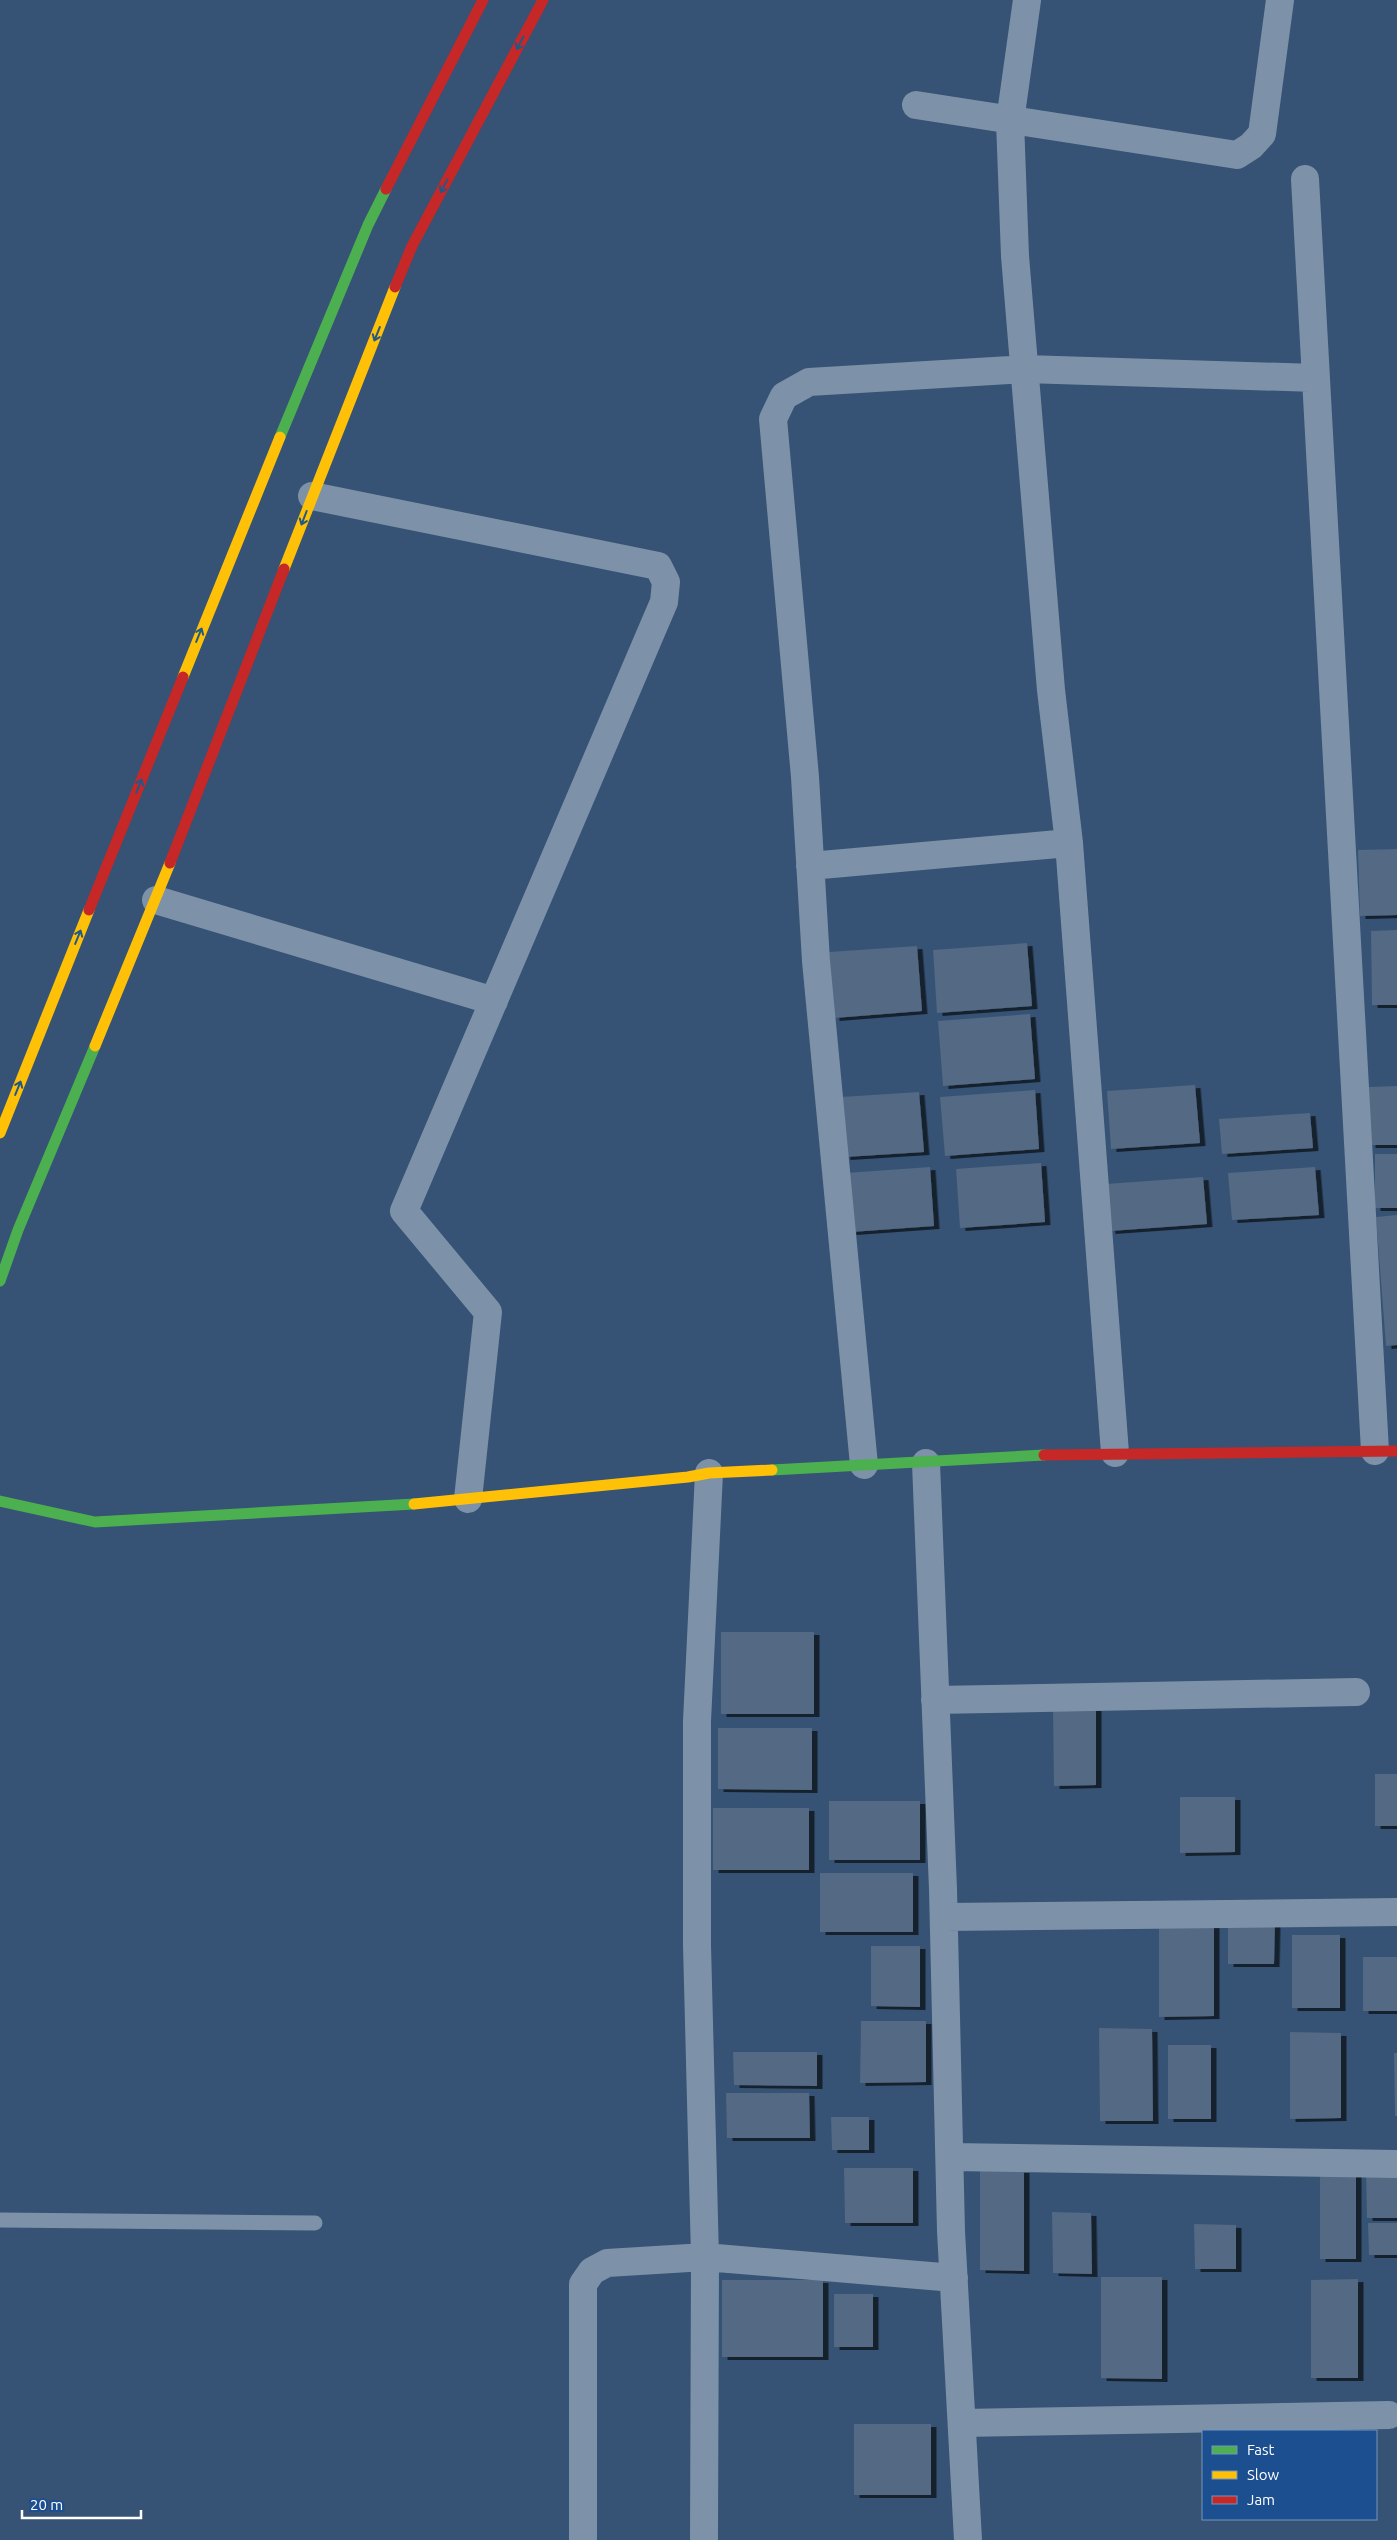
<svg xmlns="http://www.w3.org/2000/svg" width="1397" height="2540" font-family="Ubuntu,sans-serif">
  <defs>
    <filter id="shadow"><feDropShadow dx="5.5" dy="3" stdDeviation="0" flood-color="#0009"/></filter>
  </defs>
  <rect width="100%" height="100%" fill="#365274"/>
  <path fill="#526984" filter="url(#shadow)" d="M 1397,849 L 1397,915 L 1360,916 L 1358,850 Z
    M 1397,930 L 1397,1005 L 1372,1005 L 1371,931 Z
    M 1027,943 L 1032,1006 L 937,1013 L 933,950 Z
    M 917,946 L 922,1011 L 834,1018 L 829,952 Z
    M 1030,1014 L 1035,1079 L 943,1086 L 938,1021 Z
    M 1195,1085 L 1200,1143 L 1111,1149 L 1107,1091 Z
    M 1397,1086 L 1397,1145 L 1370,1145 L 1369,1087 Z
    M 1035,1090 L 1039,1149 L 945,1156 L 940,1097 Z
    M 919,1092 L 924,1152 L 845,1157 L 841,1097 Z
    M 1310,1113 L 1313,1148 L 1222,1154 L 1219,1119 Z
    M 1375,1154 L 1397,1154 L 1397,1208 L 1375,1208 Z
    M 1041,1163 L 1045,1222 L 960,1228 L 956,1169 Z
    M 930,1167 L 934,1226 L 851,1232 L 846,1173 Z
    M 1315,1167 L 1319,1215 L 1232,1220 L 1228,1173 Z
    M 1203,1177 L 1207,1224 L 1110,1231 L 1106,1184 Z
    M 1397,1215 L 1397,1345 L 1386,1346 L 1376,1217 Z
    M 721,1632 L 814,1632 L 814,1714 L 721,1714 Z
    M 1053,1708 L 1096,1708 L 1096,1785 L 1054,1786 Z
    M 718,1728 L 812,1728 L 812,1790 L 718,1789 Z
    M 1375,1774 L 1397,1774 L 1397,1826 L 1375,1826 Z
    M 1180,1797 L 1235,1797 L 1235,1852 L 1180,1853 Z
    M 829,1801 L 920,1801 L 920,1860 L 829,1860 Z
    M 713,1808 L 809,1808 L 809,1870 L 713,1870 Z
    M 820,1873 L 913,1873 L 913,1932 L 820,1932 Z
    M 1214,1916 L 1214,2016 L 1159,2017 L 1159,1917 Z
    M 1228,1920 L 1275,1920 L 1274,1964 L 1228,1964 Z
    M 1292,1935 L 1340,1935 L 1340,2008 L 1292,2008 Z
    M 871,1946 L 920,1946 L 920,2007 L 871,2006 Z
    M 1363,1957 L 1397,1957 L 1397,2011 L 1363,2011 Z
    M 861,2021 L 926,2021 L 926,2082 L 860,2083 Z
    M 1099,2028 L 1152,2029 L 1153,2121 L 1100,2121 Z
    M 1290,2032 L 1341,2033 L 1341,2118 L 1290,2119 Z
    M 1168,2045 L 1211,2045 L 1211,2119 L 1168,2119 Z
    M 733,2052 L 817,2052 L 817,2086 L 734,2085 Z
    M 1394,2053 L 1397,2053 L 1397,2116 L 1395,2116 Z
    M 726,2093 L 809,2093 L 810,2138 L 727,2138 Z
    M 831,2117 L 869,2117 L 869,2150 L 832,2150 Z
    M 844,2168 L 913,2168 L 913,2223 L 845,2223 Z
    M 1356,2168 L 1356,2259 L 1320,2259 L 1320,2169 Z
    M 980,2170 L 1024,2170 L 1024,2271 L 980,2270 Z
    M 1366,2170 L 1397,2170 L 1397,2218 L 1367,2218 Z
    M 1052,2212 L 1091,2213 L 1092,2274 L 1053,2273 Z
    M 1368,2223 L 1397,2223 L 1397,2255 L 1369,2255 Z
    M 1194,2224 L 1236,2225 L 1236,2269 L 1195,2269 Z
    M 1101,2277 L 1162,2277 L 1162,2379 L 1101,2378 Z
    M 1358,2279 L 1358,2378 L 1311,2378 L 1311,2280 Z
    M 722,2280 L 823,2280 L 823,2357 L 722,2357 Z
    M 834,2294 L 873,2294 L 873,2347 L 834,2347 Z
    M 854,2424 L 931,2424 L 931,2495 L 854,2495 Z"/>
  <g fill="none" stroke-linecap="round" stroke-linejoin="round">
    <path stroke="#7d92a8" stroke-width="15" d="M 0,2220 L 315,2223"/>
    <path stroke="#7d92a8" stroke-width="28" d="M 1027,0 L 1010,121 L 1015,256 L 1051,690 L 1069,843 L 1115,1453
      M 916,105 L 1237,155 L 1251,146 L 1262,134 L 1280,0
      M 1305,179 L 1375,1451
      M 312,496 L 658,566 L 666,582 L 664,602 L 404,1211 L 488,1312 L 468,1499
      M 810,866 L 1069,843
      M 156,900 L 494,1001
      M 926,1463 L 943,1889 L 951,2231 L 968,2540
      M 864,1465 L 816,961 L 805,777 L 773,419 L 784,396 L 809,382 L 1025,369 L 1316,378
      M 935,1700 L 1356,1692
      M 944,1917 L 1397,1912
      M 950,2157 L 1396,2164
      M 962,2423 L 1389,2415
      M 583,2540 L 583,2284 L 592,2271 L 607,2263 L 705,2257 L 954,2278
      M 704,2540 L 705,2257 L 697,1945 L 697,1721 L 709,1473"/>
    <path stroke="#4caf50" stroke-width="11" d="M 280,437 L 368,225 L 386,189
      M 0,1281 L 18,1230 L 95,1046
      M 772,1470 L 1044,1455
      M 0,1501 L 95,1522 L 414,1504"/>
    <path stroke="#ffc107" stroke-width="11" d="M 284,569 L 395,287
      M 183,677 L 280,437
      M 95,1046 L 170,863
      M 0,1133 L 89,910
      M 414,1504 L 688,1477 L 709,1473 L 772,1470"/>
    <path stroke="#c62828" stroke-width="11" d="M 386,189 L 483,0
      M 395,287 L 412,246 L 543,0
      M 170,863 L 284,569
      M 89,910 L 183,677
      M 1044,1455 L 1397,1451"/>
  </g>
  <defs><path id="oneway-shaft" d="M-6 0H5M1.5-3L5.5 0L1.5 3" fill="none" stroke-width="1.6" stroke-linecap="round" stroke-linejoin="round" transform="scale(1.25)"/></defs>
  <g stroke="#205989">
    <use href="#oneway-shaft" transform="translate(520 43) rotate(118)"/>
    <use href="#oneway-shaft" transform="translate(444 186) rotate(118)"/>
    <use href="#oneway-shaft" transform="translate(377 334) rotate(112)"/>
    <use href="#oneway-shaft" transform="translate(304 518) rotate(111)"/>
    <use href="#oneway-shaft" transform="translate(199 635) rotate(-68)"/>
    <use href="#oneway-shaft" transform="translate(139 786) rotate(-68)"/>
    <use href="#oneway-shaft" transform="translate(78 937) rotate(-68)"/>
    <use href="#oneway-shaft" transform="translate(18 1088) rotate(-68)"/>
  </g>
  <rect x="1202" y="2430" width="175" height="90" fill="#1b4f8f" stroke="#7695bc"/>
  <rect x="1212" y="2446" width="25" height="8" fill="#4caf50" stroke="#7695bc"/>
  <text x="1247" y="2455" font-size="15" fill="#ffffff">Fast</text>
  <rect x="1212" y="2471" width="25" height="8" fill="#ffc107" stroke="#7695bc"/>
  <text x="1247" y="2480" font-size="15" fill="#ffffff">Slow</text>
  <rect x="1212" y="2496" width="25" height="8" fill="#c62828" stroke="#7695bc"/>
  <text x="1247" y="2505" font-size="15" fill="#ffffff">Jam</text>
  <path d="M22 2510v8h119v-8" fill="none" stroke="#ffffff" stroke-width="2.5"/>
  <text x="30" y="2510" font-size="15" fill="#ffffff" stroke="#1b4f8f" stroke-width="4" paint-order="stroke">20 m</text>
</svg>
